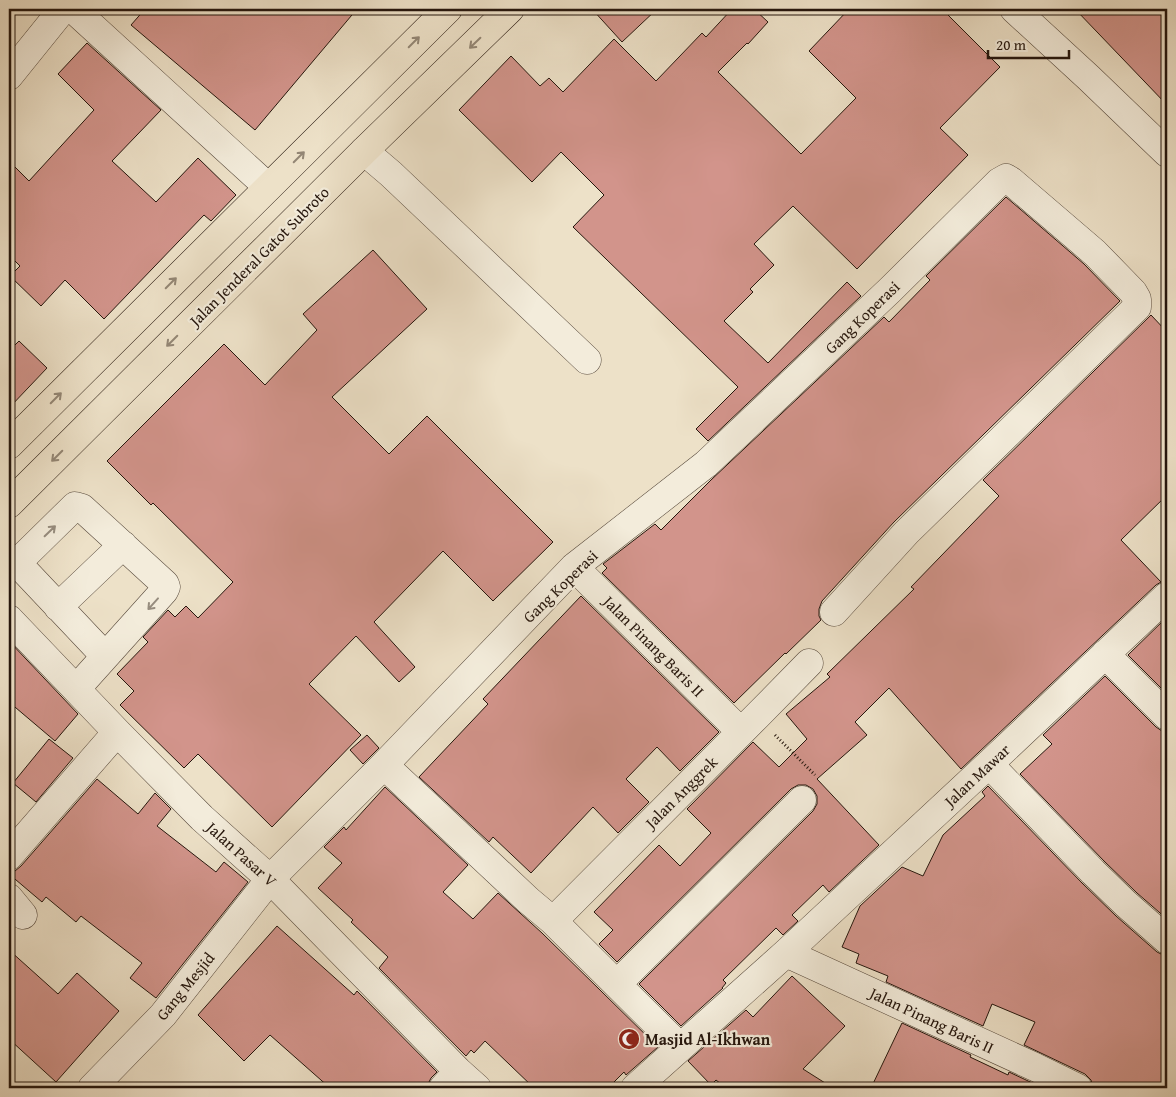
<svg xmlns="http://www.w3.org/2000/svg" width="1176" height="1097" font-family="'Gentium Book Plus',serif">
  <rect width="100%" height="100%" fill="#ede1c8"/>
  <filter id="stains"><feTurbulence type="fractalNoise" baseFrequency=".004" numOctaves="4"/><feColorMatrix values="0 0 0 0 .2 0 0 0 0 .09 0 0 0 0 .02 0 0 0 .5 -.17"/></filter>
  <radialGradient id="worn" r=".72"><stop offset=".6" stop-color="#630" stop-opacity="0"/><stop offset="1" stop-color="#630" stop-opacity=".3"/></radialGradient>
  <path fill="#d2948b" stroke="#25160d" d="M 145,9 L 357,9 L 255,130 L 131,25 Z
    M 592,9 L 657,9 L 622,42 Z
    M 732,9 L 754,9 L 768,22 L 748,44 L 747,43 L 718,72 L 801,154 L 856,98 L 809,51 L 849,9 L 942,9 L 1000,67 L 940,128 L 968,155 L 857,269 L 793,206 L 754,244 L 774,265 L 750,289 L 753,292 L 724,321 L 768,363 L 847,282 L 861,296 L 708,441 L 696,429 L 738,387 L 573,227 L 604,195 L 561,152 L 532,182 L 459,110 L 511,56 L 540,86 L 549,78 L 563,92 L 614,39 L 656,81 L 702,33 L 706,37 Z
    M 1075,9 L 1167,9 L 1167,105 Z
    M 87,43 L 161,110 L 112,161 L 156,202 L 198,158 L 236,195 L 211,221 L 204,215 L 104,319 L 65,280 L 41,306 L 10,276 L 20,266 L 9,255 L 9,161 L 29,181 L 94,110 L 58,74 Z
    M 1006,197 L 1084,264 L 1120,301 L 894,522 L 822,601 L 819,609 L 819,616 L 821,620 L 786,654 L 785,653 L 734,703 L 602,573 L 607,568 L 603,564 L 655,524 L 661,530 L 711,480 L 884,317 L 889,322 L 930,280 L 926,276 Z
    M 373,250 L 427,309 L 332,397 L 389,454 L 427,416 L 553,542 L 493,601 L 443,551 L 374,622 L 415,667 L 399,682 L 356,636 L 309,684 L 361,735 L 272,827 L 198,754 L 184,768 L 120,705 L 134,691 L 117,674 L 148,642 L 143,637 L 168,610 L 175,617 L 186,606 L 198,618 L 233,582 L 153,503 L 151,505 L 107,461 L 224,344 L 265,385 L 317,330 L 303,314 Z
    M 1151,315 L 1167,332 L 1167,495 L 1121,540 L 1161,582 L 1156,585 L 961,769 L 889,688 L 855,722 L 867,735 L 817,779 L 879,845 L 829,892 L 823,885 L 792,915 L 798,921 L 783,935 L 776,928 L 723,980 L 726,983 L 722,988 L 723,988 L 681,1026 L 639,984 L 813,811 L 817,804 L 817,796 L 813,789 L 806,785 L 798,785 L 791,789 L 617,962 L 599,944 L 613,930 L 594,912 L 659,845 L 680,866 L 711,833 L 687,809 L 753,742 L 779,767 L 807,739 L 786,714 L 830,677 L 827,674 L 914,589 L 911,587 L 999,496 L 983,480 Z
    M 19,341 L 47,368 L 9,408 L 9,351 Z
    M 581,596 L 719,732 L 680,771 L 657,747 L 626,779 L 649,802 L 618,833 L 593,807 L 531,873 L 493,837 L 489,842 L 419,777 L 488,704 L 483,699 Z
    M 1167,617 L 1167,694 L 1128,655 Z
    M 9,641 L 78,714 L 55,741 L 9,702 Z
    M 1105,676 L 1156,727 L 1162,731 L 1167,731 L 1167,919 L 1137,893 L 1104,861 L 1020,774 L 1052,744 L 1043,735 Z
    M 367,735 L 379,748 L 363,764 L 350,750 Z
    M 49,739 L 73,758 L 36,802 L 13,783 Z
    M 97,779 L 138,814 L 155,793 L 171,809 L 157,826 L 216,872 L 224,862 L 248,882 L 156,998 L 130,978 L 142,963 L 81,916 L 76,922 L 46,897 L 42,902 L 9,874 L 9,871 L 15,871 L 21,866 Z
    M 988,786 L 1082,883 L 1116,916 L 1157,952 L 1163,955 L 1167,955 L 1167,1088 L 1093,1088 L 1091,1080 L 1085,1074 L 1024,1045 L 1035,1022 L 992,1004 L 983,1026 L 886,982 L 888,976 L 856,963 L 859,954 L 842,947 L 860,906 L 902,867 L 923,876 L 943,835 L 985,796 L 982,792 Z
    M 385,787 L 468,865 L 443,892 L 473,919 L 498,893 L 542,933 L 658,1047 L 626,1075 L 624,1072 L 608,1088 L 534,1088 L 485,1041 L 474,1053 L 471,1050 L 466,1056 L 379,968 L 388,957 L 351,922 L 353,920 L 318,888 L 342,863 L 324,847 L 344,827 L 346,830 Z
    M 277,926 L 354,995 L 357,991 L 437,1072 L 431,1078 L 428,1084 L 428,1088 L 330,1088 L 270,1035 L 244,1061 L 198,1015 Z
    M 9,950 L 58,994 L 77,973 L 119,1011 L 56,1082 L 9,1039 Z
    M 792,976 L 845,1026 L 803,1069 L 833,1088 L 726,1088 L 716,1080 L 711,1085 L 688,1061 L 746,1010 L 753,1017 Z
    M 902,1023 L 971,1055 L 970,1057 L 1008,1075 L 1009,1072 L 1043,1088 L 871,1088 Z"/>
  <g fill="none" stroke-linecap="round" stroke-linejoin="round">
    <g stroke="#57493c" stroke-width="29">
      <path id="minor" d="M 73,9 L 268,187
        M 1014,9 L 1089,78 L 1167,153
        M 9,76 L 63,9
        M 364,151 L 391,174 L 587,360
        M 574,567 L 733,724
        M 58,607 L 123,545
        M 9,619 L 117,732 L 202,818 L 270,879 L 458,1071 L 477,1088
        M 1105,654 L 1167,716
        M 76,689 L 164,591 L 166,587 L 165,584 L 82,508 L 75,506 L 23,557 L 20,563 L 21,567 L 105,656
        M 989,764 L 1093,872 L 1126,904 L 1167,940
        M 384,765 L 528,900 L 553,921 L 680,1047
        M 9,856 L 117,732
        M 9,898 L 23,915
        M 553,921 L 757,716 L 809,663
        M 786,953 L 1035,1067 L 1078,1088
        M 617,984 L 802,800
        M 92,1088 L 163,1015 L 270,879 L 384,765 L 574,567 L 706,464 L 890,290 L 999,182 L 1006,178 L 1011,181 L 1095,253 L 1133,292 L 1137,299 L 1137,307 L 906,533 L 834,612
        M 443,1088 L 458,1071
        M 635,1088 L 786,953 L 989,764 L 1167,596"/>
    </g>
    <g stroke="#25160d" stroke-width="29">
      <path id="highway" d="M 9,445 L 448,9
        M 9,504 L 364,151 L 510,9"/>
    </g>
    <path stroke="#25160d" stroke-width="3" stroke-dasharray="1 2.5" stroke-linecap="butt" d="M 775,735 L 815,775"/>
    <use href="#minor" stroke="#f3ecdb" stroke-width="28"/>
    <use href="#highway" stroke="#ede1c8" stroke-width="28"/>
  </g>
  <defs><path id="oneway-shaft" d="M-6 0H5M1.5-3L5.5 0L1.5 3" fill="none" stroke-width="1.6" stroke-linecap="round" stroke-linejoin="round" transform="scale(1.25)"/></defs>
  <g stroke="#938674">
    <use href="#oneway-shaft" transform="translate(414 42) rotate(-45)"/>
    <use href="#oneway-shaft" transform="translate(475 43) rotate(136)"/>
    <use href="#oneway-shaft" transform="translate(299 157) rotate(-45)"/>
    <use href="#oneway-shaft" transform="translate(171 283) rotate(-45)"/>
    <use href="#oneway-shaft" transform="translate(172 341) rotate(135)"/>
    <use href="#oneway-shaft" transform="translate(56 398) rotate(-45)"/>
    <use href="#oneway-shaft" transform="translate(57 456) rotate(135)"/>
  </g>
  <g stroke="#968c7e">
    <use href="#oneway-shaft" transform="translate(50 531) rotate(-44)"/>
    <use href="#oneway-shaft" transform="translate(153 604) rotate(132)"/>
  </g>
  <defs>
    <g id="mosque-disc" transform="scale(1.125)"><circle r="9.5" fill="#8f2418" stroke="#f3ecdb"/><path d="M3.5-4.9A6 6 0 1 0 3.5 4.9A5 5 0 1 1 3.5-4.9Z" fill="#fff"/></g>
  </defs>
  <g fill-rule="evenodd">
    <use href="#mosque-disc" x="629" y="1039"/>
  </g>
  <g text-anchor="middle" dominant-baseline="central" stroke-width="4.5" stroke-linejoin="round" paint-order="stroke">
    <g font-size="16" fill="#25160d" stroke="#f3ecdb">
      <text transform="translate(259 256) rotate(-45)">Jalan Jenderal Gatot Subroto</text>
      <text transform="translate(862 317) rotate(-44)">Gang Koperasi</text>
      <text transform="translate(560 586) rotate(-44)">Gang Koperasi</text>
      <text transform="translate(654 646) rotate(45)">Jalan Pinang Baris II</text>
      <text transform="translate(977 775) rotate(-43)">Jalan Mawar</text>
      <text transform="translate(681 792) rotate(-45)">Jalan Anggrek</text>
      <text transform="translate(242 854) rotate(42)">Jalan Pasar V</text>
      <text transform="translate(185 986) rotate(-51)">Gang Mesjid</text>
      <text transform="translate(932 1020) rotate(25)">Jalan Pinang Baris II</text>
    </g>
    <g font-size="16" font-weight="bold" fill="#25160d" stroke="#f3ecdb" text-anchor="start">
      <text x="645" y="1039">Masjid Al-Ikhwan</text>
    </g>
  </g>
  <rect width="1176" height="1097" fill="none" stroke="#ede1c8" stroke-width="30"/>
  <rect x="10" y="10" width="1156" height="1077" fill="none" stroke="#25160d" stroke-width="2.5"/>
  <rect x="15" y="15" width="1146" height="1067" fill="none" stroke="#25160d"/>
  <path d="M988 50v8h81v-8" fill="none" stroke="#25160d" stroke-width="2.5"/>
  <text x="996" y="50" font-size="15" fill="#25160d" stroke="#f3ecdb" stroke-width="4" paint-order="stroke">20 m</text>
  <rect width="100%" height="100%" filter="url(#stains)"/>
  <rect width="100%" height="100%" fill="url(#worn)"/>
</svg>
